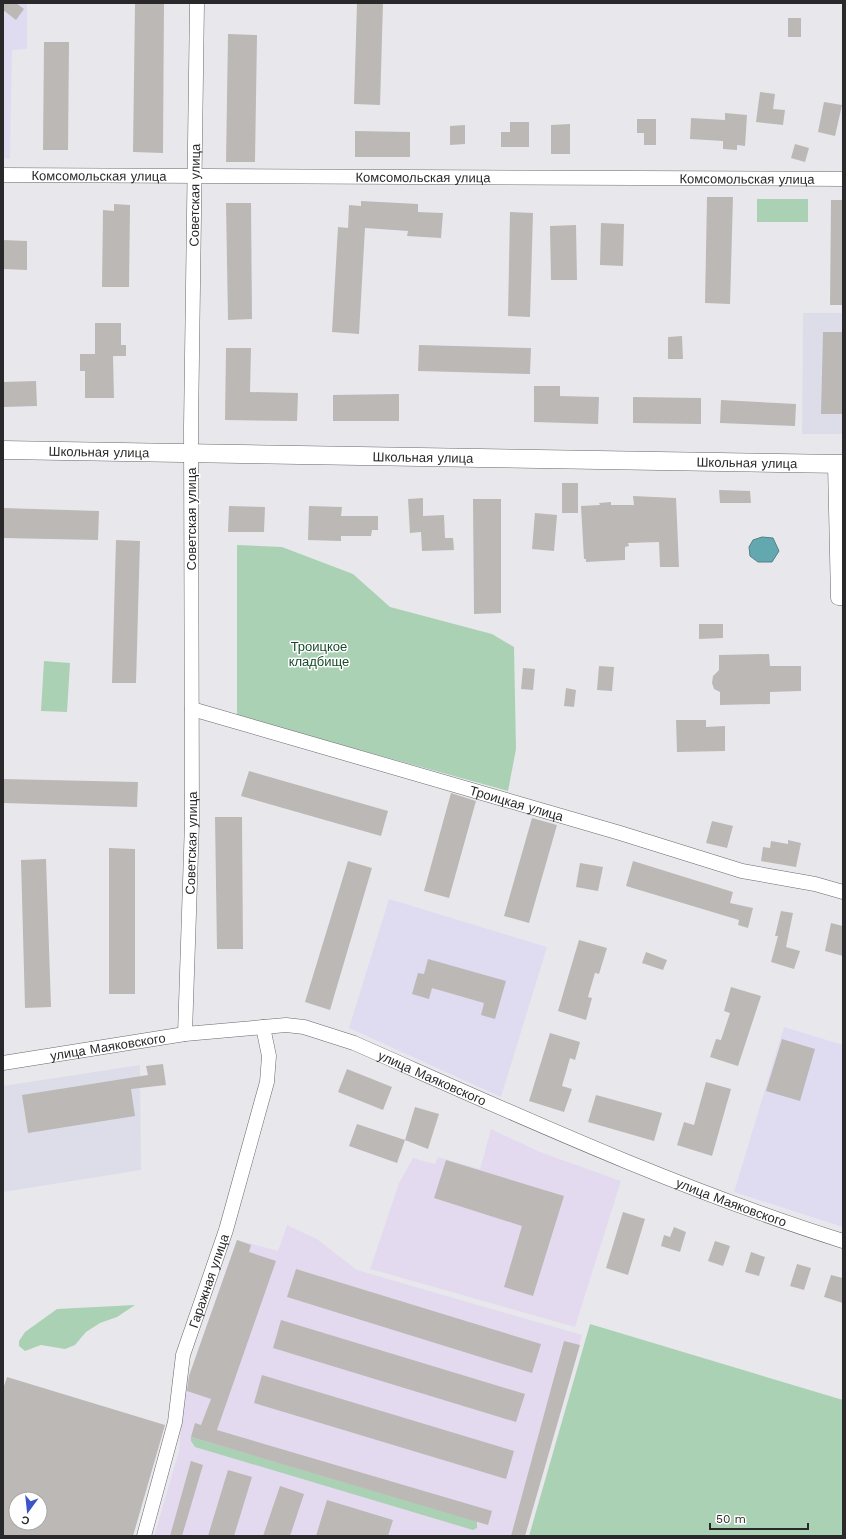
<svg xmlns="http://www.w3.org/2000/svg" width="846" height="1539" font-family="'Work Sans',sans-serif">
  <rect width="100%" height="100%" fill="#e8e8ec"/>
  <path fill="#dcdde8" d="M 803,313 L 843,313 L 843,434 L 802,434 Z
    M 140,1065 L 141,1170 L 3,1192 L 3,1086 Z"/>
  <path fill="#e3daef" d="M 491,1129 L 540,1152 L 621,1181 L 575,1327 L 370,1269 L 399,1183 L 413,1158 L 435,1164 L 438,1157 L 480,1169 Z
    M 287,1225 L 317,1239 L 357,1270 L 582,1335 L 525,1536 L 154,1536 L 179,1451 L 184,1389 L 237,1240 L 278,1251 Z"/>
  <path fill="#dfdbf1" d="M 3,3 L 27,3 L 27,49 L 12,50 L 10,159 L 3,158 Z
    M 389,899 L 547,947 L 501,1097 L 349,1028 Z
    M 784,1027 L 843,1045 L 843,1227 L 734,1192 Z"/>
  <path fill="#abd1b4" d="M 757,199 L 808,199 L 808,222 L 757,222 Z
    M 237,545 L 282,547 L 353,574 L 390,607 L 492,634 L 514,647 L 516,749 L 508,791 L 237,716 Z
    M 44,661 L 70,663 L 67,712 L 41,711 Z
    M 135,1305 L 117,1317 L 100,1323 L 86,1332 L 75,1345 L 65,1349 L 41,1345 L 25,1351 L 19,1346 L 19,1341 L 25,1332 L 57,1309 Z
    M 590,1324 L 843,1400 L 843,1536 L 529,1536 Z
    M 191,1437 L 477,1521 L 477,1528 L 473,1530 L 195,1447 L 191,1441 Z"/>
  <path fill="#64a8af" stroke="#528287" d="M 762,537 L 773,538 L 779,551 L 772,562 L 758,562 L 750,556 L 749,547 L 753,540 Z"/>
  <path fill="#bcb8b6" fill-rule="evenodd" d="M 3,3 L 16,3 L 24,9 L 16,20 L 3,10 Z
    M 135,3 L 164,3 L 163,153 L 133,152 Z
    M 357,3 L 383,3 L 380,105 L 354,104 Z
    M 788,18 L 801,18 L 801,37 L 788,37 Z
    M 228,34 L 257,35 L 255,162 L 226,162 Z
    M 44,42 L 69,42 L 68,150 L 43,150 Z
    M 760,92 L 775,94 L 773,109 L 785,110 L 783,125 L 756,122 Z
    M 824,102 L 842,105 L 835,136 L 818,132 Z
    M 725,113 L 747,115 L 745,146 L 737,145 L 737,150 L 723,149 L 723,141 L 690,139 L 691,118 L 725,120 Z
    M 637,119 L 656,119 L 656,145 L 644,145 L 644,133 L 637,133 Z
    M 510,122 L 529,122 L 529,147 L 501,147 L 501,132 L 510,132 Z
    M 570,124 L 570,154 L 551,154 L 551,125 Z
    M 465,125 L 465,144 L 450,145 L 450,126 Z
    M 355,131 L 410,132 L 410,157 L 355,157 Z
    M 795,144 L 809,148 L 805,162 L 791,158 Z
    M 707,197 L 733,197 L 730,304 L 705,303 Z
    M 831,200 L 843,200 L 843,305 L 830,305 Z
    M 361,201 L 418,204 L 418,212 L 443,213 L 441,238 L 407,236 L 408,231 L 365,228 L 359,334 L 332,332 L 338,227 L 348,228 L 349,205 L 361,206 Z
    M 226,203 L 251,203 L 252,319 L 228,320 Z
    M 114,204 L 130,205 L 129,287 L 102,287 L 103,210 L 114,211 Z
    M 510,212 L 533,213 L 530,317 L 508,316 Z
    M 601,223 L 624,224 L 623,266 L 600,265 Z
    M 576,225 L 577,280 L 551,280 L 550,226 Z
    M 3,240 L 27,241 L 27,270 L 3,269 Z
    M 95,323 L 121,323 L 121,345 L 126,345 L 126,356 L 113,356 L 114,398 L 85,398 L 85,371 L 80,371 L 80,354 L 95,354 Z
    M 823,332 L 843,332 L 843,414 L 821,414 Z
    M 682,336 L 683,359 L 668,359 L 668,337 Z
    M 419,345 L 531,348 L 530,374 L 418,371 Z
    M 226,348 L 251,348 L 250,392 L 298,393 L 297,421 L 225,420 Z
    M 36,381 L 37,406 L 3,407 L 3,382 Z
    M 534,386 L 560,386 L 560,396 L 599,397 L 598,424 L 534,422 Z
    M 399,394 L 399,421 L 333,421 L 333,395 Z
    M 633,397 L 701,398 L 701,424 L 633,423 Z
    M 721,400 L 796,404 L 795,426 L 720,423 Z
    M 562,483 L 578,483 L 578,513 L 562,513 Z
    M 719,490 L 750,491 L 751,503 L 720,503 Z
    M 633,496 L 676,498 L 679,567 L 660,567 L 659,542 L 628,543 L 629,546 L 625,547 L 625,560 L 586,562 L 586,559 L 584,559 L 581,506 L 600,505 L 599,503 L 611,502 L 611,505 L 634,505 Z
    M 423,498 L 423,516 L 444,515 L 445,538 L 453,538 L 454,550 L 422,551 L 421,532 L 410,533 L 408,499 Z
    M 473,499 L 501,499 L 501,613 L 474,614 Z
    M 229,506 L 265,507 L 264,532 L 228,532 Z
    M 309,506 L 342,507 L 341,516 L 378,516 L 378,530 L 372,530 L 371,536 L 341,536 L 341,541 L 308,540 Z
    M 3,508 L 99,511 L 98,540 L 3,538 Z
    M 535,513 L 557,515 L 554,551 L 532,549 Z
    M 116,540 L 140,541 L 136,683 L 112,683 Z
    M 699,624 L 723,624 L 723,638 L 699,639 Z
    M 769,654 L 770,666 L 801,666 L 801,691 L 770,692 L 770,704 L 720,705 L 720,692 L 714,689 L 712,683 L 713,676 L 719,670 L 719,655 Z
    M 599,666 L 614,667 L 612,691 L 597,690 Z
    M 523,668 L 535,669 L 533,690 L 521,689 Z
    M 566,688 L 576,690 L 574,707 L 564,706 Z
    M 676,720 L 706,720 L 706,727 L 725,726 L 725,751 L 677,752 Z
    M 249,771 L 388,811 L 381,836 L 241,796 Z
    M 3,779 L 138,782 L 137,807 L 3,803 Z
    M 451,793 L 476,801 L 449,898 L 424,891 Z
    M 215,817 L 242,817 L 243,949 L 217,949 Z
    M 532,818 L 557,825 L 529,923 L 504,916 Z
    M 712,821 L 733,826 L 727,848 L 706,843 Z
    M 788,840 L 801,843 L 796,867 L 761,861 L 763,847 L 770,848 L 771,841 L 788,844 Z
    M 109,848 L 135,849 L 135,994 L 109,994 Z
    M 46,859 L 51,1007 L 25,1008 L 21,860 Z
    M 348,861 L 372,868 L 330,1010 L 305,1002 Z
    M 633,861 L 733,892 L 730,903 L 753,908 L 748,928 L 738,925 L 739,920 L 626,886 Z
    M 580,863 L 603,867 L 598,891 L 576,887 Z
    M 781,911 L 793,913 L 786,947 L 800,951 L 794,969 L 771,962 L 778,936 L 775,936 Z
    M 831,923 L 843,926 L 843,956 L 825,951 Z
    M 579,940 L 607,948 L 599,974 L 595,973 L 588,997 L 592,998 L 586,1020 L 558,1011 Z
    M 646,952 L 667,960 L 663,970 L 642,963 Z
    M 428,959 L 506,981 L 495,1019 L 481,1015 L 484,1003 L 432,988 L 429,999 L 412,994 L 418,973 L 424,974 Z
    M 731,987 L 761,996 L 738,1066 L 710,1057 L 716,1039 L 721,1040 L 730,1013 L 724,1011 Z
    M 550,1033 L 580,1042 L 575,1060 L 570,1058 L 562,1086 L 572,1089 L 564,1112 L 529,1101 Z
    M 782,1039 L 815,1049 L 800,1101 L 766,1091 Z
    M 163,1064 L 166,1085 L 131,1089 L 135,1116 L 28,1133 L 22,1095 L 148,1075 L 146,1066 Z
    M 347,1069 L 392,1087 L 383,1110 L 338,1092 Z
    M 706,1082 L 731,1089 L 712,1156 L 677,1145 L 684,1122 L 694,1125 Z
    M 596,1095 L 662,1113 L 654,1141 L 588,1122 Z
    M 415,1107 L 439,1114 L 428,1149 L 405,1140 Z
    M 357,1124 L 405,1140 L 397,1163 L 349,1146 Z
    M 446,1160 L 564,1196 L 533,1296 L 504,1287 L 522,1226 L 434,1198 Z
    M 623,1212 L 645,1219 L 628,1275 L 606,1268 Z
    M 674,1227 L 686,1232 L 680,1252 L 661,1246 L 664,1235 L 670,1237 Z
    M 237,1240 L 251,1245 L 249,1252 L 276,1261 L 217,1430 L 492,1511 L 488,1525 L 191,1437 L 195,1423 L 201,1425 L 211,1399 L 187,1391 L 189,1376 Z
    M 715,1241 L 730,1246 L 723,1266 L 708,1261 Z
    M 751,1252 L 765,1257 L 759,1276 L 745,1272 Z
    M 797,1264 L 811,1268 L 804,1290 L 790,1286 Z
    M 296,1269 L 541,1344 L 532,1373 L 287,1297 Z
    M 831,1275 L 843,1278 L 843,1303 L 824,1297 Z
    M 281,1320 L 525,1394 L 516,1422 L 273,1348 Z
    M 564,1341 L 580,1345 L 525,1536 L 511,1536 Z
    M 262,1375 L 514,1451 L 506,1479 L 254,1403 Z
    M 7,1377 L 165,1425 L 133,1536 L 3,1536 L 3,1389 ZM 16,1499 L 40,1499 L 40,1523 L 16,1523 Z
    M 191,1461 L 203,1465 L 182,1536 L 170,1536 Z
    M 228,1470 L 252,1477 L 234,1536 L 208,1536 Z
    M 280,1486 L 304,1494 L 290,1536 L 263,1536 Z
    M 327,1500 L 393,1520 L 388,1536 L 316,1536 Z"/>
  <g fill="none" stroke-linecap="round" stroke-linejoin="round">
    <g stroke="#69696c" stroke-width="15">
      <g id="minor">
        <path id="s1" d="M 3,175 L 843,179"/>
        <path d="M 835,464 L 838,598 L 843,598"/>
        <path id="s2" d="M 192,709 L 620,833 L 742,871 L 815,884 L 843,892"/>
        <path id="s3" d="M 185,1034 L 192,822 L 191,427 L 197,3"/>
        <path id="s4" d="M 3,1063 L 185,1034 L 286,1025 L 304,1027 L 354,1043 C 515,1114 675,1188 843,1241"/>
        <path id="s5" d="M 144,1536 L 175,1422 L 183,1355 L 226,1230 L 267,1082 L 269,1056 L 263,1027"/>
      </g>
    </g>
    <g stroke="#69696c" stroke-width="19">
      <g id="major">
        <path id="s6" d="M 3,450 L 843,464"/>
      </g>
    </g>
    <use href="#minor" stroke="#fff" stroke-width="14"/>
    <use href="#major" stroke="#fff" stroke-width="18"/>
  </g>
  <g text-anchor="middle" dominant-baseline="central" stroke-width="3" stroke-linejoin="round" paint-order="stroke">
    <g font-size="13" fill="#29292b" stroke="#fff">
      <text stroke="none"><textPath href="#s1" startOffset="96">Комсомольская улица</textPath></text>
      <text stroke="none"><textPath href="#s1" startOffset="420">Комсомольская улица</textPath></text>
      <text stroke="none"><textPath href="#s1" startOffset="744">Комсомольская улица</textPath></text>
      <text stroke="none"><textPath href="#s3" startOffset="839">Советская улица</textPath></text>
      <text stroke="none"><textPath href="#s6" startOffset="96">Школьная улица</textPath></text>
      <text stroke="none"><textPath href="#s6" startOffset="420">Школьная улица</textPath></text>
      <text stroke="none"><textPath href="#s6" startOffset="744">Школьная улица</textPath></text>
      <text transform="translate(191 519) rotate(-90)">Советская улица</text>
      <text stroke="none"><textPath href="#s2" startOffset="338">Троицкая улица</textPath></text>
      <text stroke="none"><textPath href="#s3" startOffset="191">Советская улица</textPath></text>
      <text stroke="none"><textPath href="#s4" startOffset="106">улица Маяковского</textPath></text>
      <text stroke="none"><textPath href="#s4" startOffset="442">улица Маяковского</textPath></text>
      <text stroke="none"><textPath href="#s4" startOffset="766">улица Маяковского</textPath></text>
      <text stroke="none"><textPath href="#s5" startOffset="264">Гаражная улица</textPath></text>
    </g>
    <g font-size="13" fill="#164b29" stroke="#fff">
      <text x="319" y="646">Троицкое<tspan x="319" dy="15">кладбище</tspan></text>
    </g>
  </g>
  <rect width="846" height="1539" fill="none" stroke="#29292b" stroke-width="8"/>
  <g transform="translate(28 1511) rotate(195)"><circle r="19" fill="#ffffff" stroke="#a9a9aa"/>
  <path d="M0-3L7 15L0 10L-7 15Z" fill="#3c55c8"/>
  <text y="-6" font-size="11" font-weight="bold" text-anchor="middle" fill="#29292b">С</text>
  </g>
  <path d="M710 1523v6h98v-6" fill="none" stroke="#29292b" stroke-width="2"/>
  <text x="716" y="1523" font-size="12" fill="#29292b" stroke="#ffffff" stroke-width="3" paint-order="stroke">50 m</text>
</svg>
